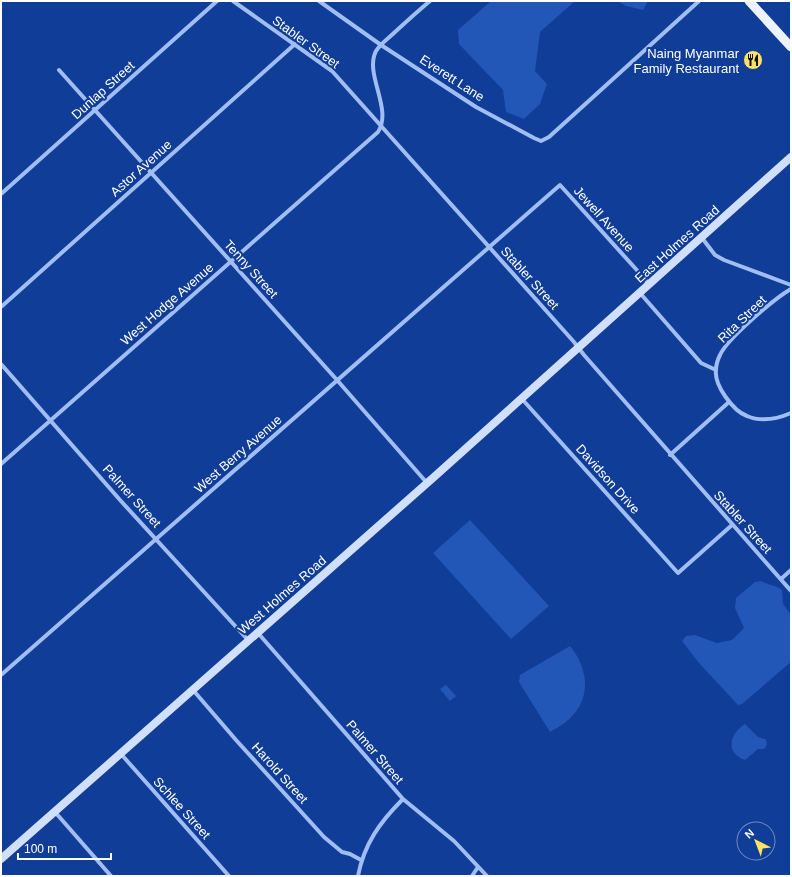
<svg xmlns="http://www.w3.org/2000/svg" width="792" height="877" font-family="Helvetica,sans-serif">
  <rect width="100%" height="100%" fill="#103d97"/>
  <path fill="#2256b7" d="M 491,1 L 575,1 L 540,32 L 535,71 L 547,84 L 540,104 L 524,119 L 506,112 L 503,90 L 459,44 L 458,30 Z
    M 617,1 L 648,1 L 643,10 L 626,6 Z
    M 470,520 L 549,606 L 511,639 L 433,553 Z
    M 761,581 C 768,585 775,585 782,590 L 783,604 L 791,615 L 791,662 L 742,704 L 738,705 L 699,663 L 682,641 L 686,636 L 695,635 L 717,643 L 732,640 L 744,628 L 735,608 L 736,598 L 755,582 Z
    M 570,646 C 586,665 592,693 574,714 C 567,722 559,727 550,732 L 519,682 L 520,675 Z
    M 446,685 L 456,696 L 450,701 L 440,689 Z
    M 745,724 L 758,737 L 765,739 C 768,742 767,746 764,749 L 758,749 L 745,760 C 725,753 729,734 745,724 Z"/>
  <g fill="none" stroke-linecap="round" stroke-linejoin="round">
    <path stroke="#a0bdf4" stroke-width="4" d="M 233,1 L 332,71 L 574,342 L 584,355 L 791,591
      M 319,1 L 381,45 L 476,107 L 534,138 L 541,141 L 549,137 L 699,1
      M 59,70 L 337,380 L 427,483
      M 1,194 L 217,1
      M 702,238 L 715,255 L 724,260 L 791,285
      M 791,289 C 775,298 727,339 720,355 C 718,359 716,366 716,370 C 714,385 733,411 747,416 C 761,422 777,419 791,413
      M 640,293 L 701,363 L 716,370
      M 1,307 L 295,44
      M 1,364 L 120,500 L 248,640
      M 522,399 L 678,573 L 732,525
      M 670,455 L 729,402
      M 1,464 L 378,132 C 393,109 364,74 376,51 C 381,43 389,38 395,32 C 407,21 418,11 430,1
      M 781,579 L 791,570
      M 258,633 L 403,799 L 454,841 L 487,876
      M 1,675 L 560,185 L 644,278 L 649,285
      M 193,690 L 236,740 L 324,837 L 342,852 L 350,854 L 361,860
      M 121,754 L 229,876
      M 55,812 L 111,876
      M 358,876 C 364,844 380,822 403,799
      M 472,876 L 478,867"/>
    <path stroke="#d0dffd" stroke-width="8" d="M 1,859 L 434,477 L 791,157"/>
    <path stroke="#edf2ff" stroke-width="9" d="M 749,1 L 791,47"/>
  </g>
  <defs>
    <g id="restaurant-disc" transform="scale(1)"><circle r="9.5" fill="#ffe263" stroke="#103d97"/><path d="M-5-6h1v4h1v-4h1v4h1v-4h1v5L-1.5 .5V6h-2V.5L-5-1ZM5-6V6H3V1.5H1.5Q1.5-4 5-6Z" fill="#111"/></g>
  </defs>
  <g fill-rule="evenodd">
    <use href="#restaurant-disc" x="753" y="60"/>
  </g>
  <g text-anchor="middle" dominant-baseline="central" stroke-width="4" stroke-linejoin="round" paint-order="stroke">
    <g font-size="13" fill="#fff" stroke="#103d97">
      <text transform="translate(306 42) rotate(36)">Stabler Street</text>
      <text transform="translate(452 78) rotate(33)">Everett Lane</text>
      <text transform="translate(103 90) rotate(-42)">Dunlap Street</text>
      <text transform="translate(141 168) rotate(-42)">Astor Avenue</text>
      <text transform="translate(604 219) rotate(48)">Jewell Avenue</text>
      <text transform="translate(677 244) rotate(-42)">East Holmes Road</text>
      <text transform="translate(251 269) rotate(48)">Tenny Street</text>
      <text transform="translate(530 278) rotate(48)">Stabler Street</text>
      <text transform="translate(167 304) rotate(-41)">West Hodge Avenue</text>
      <text transform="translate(742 319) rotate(-44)">Rita Street</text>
      <text transform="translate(238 454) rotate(-41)">West Berry Avenue</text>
      <text transform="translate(608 479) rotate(48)">Davidson Drive</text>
      <text transform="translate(132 496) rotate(48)">Palmer Street</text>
      <text transform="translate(743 522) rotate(48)">Stabler Street</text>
      <text transform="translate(282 595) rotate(-41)">West Holmes Road</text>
      <text transform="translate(375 752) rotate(49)">Palmer Street</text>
      <text transform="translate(280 773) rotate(48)">Harold Street</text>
      <text transform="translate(182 808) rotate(48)">Schlee Street</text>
    </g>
    <g font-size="13" fill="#fff" stroke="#103d97" text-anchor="end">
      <text x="739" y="53">Naing Myanmar<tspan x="739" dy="15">Family Restaurant</tspan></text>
    </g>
  </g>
  <rect width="792" height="877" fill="none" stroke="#ffffff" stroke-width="4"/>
  <g transform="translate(756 841) rotate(318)"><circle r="19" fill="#103d97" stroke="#708bc1"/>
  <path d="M0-3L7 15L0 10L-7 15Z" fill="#ffe263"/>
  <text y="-6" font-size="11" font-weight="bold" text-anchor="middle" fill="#ffffff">N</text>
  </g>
  <path d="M18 853v6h93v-6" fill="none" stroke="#ffffff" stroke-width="2"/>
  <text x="24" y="853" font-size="12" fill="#ffffff" stroke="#103d97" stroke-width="3" paint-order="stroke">100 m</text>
</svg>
